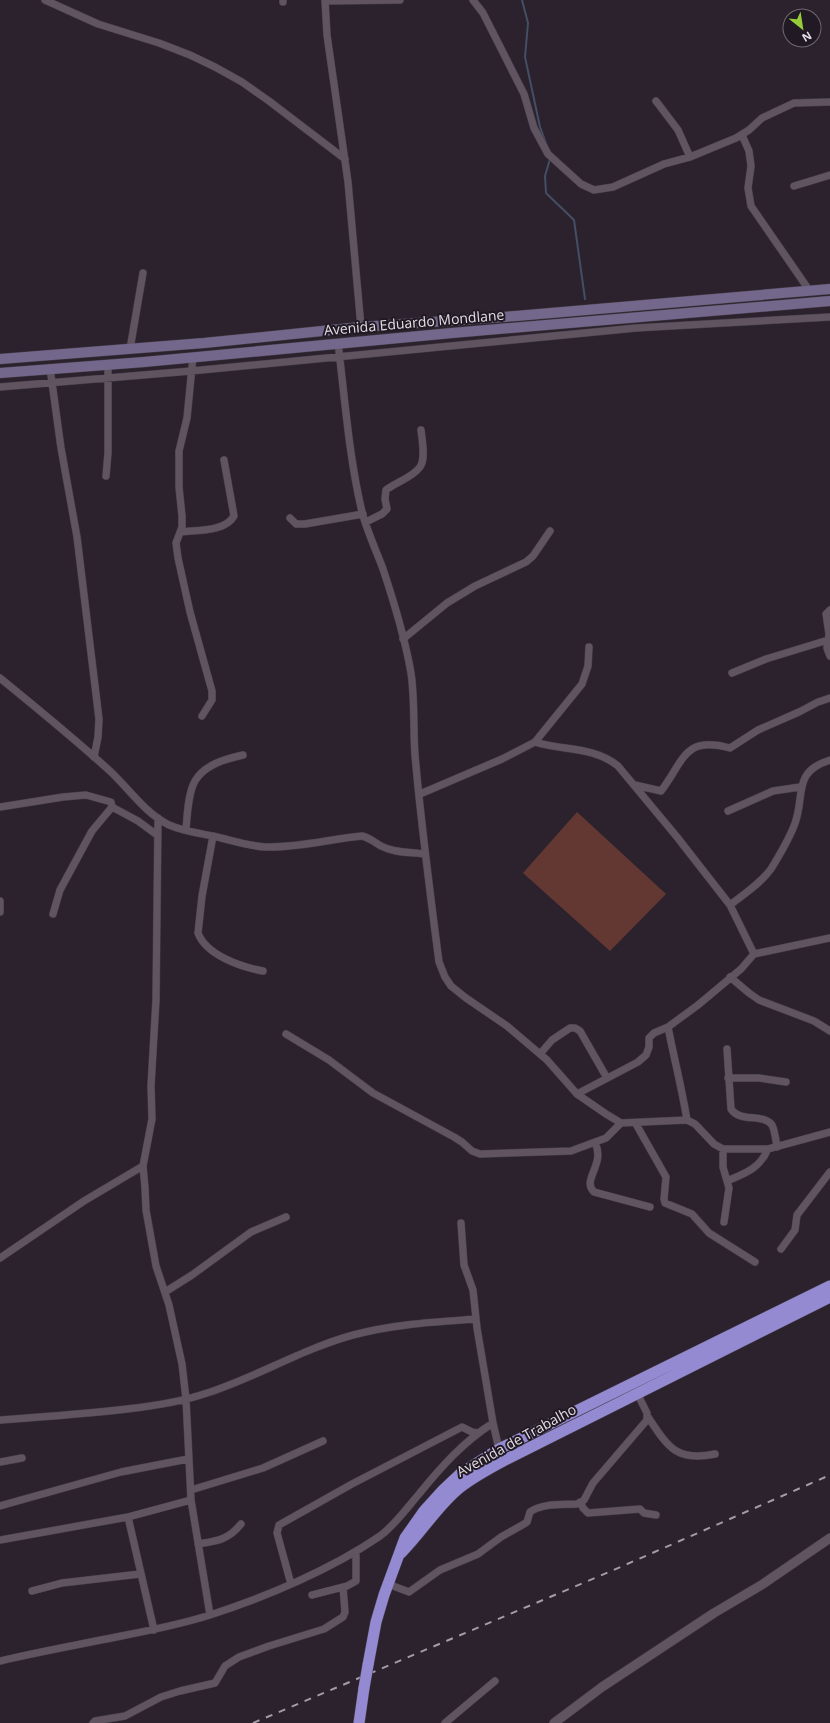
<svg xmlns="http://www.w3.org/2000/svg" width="830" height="1723" font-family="'Open Sans',sans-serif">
  <rect width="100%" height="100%" fill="#2b222d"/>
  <path fill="#633833" d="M 577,812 L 666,894 L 610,951 L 523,873 Z"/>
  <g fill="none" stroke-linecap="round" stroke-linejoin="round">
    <path stroke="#444e64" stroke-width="2" d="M 522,0 L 528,23 L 525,57 L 540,127 L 547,146
      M 550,159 L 545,176 L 546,193 L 574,220 L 585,299"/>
    <g stroke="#453d47" stroke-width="8">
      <path id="minor" d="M 45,0 L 98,24 L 159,43 L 190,55 L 215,67 L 242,82 L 269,101 L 345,159
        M 283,0 L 283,2
        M 325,0 L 327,35 L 348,182 L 361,327
        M 473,0 L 483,13 L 524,94 L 534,128 L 548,154 L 581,184 L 594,190 L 613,187 L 664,164 L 690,157 L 736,138 L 749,130 L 762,118 L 794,103 L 830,102
        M 325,1 L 400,0
        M 656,101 L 678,130 L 690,157
        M 742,135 L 749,151 L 751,166 L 748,188 L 751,206 L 809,290
        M 794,186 L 830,175
        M 338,343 C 345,400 349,457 362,512 C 367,531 376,550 383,569 C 394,602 405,638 411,673 C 415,700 413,727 415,755 C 421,824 430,893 439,962 L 445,977 L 451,986 L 466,998 L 507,1026 L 547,1060 L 577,1094 L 606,1114 L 621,1123 L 687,1120 L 695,1124 L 714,1144 L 723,1149 L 768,1149 L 830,1132
        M 130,349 L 143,273
        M 193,357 L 187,418 L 179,451 L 179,487 L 182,516 L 182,527 L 176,543 L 178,558 L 190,612 L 212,691 L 212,700 L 202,716
        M 50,368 L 61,448 L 77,537 L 99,719 L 98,737 L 94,757
        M 0,387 L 191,371 L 636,328 L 830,317
        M 106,476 L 108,453 L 108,364
        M 290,518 L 296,524 L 305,524 L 363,514
        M 366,522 L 382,514 L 387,509 L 385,499 L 386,490 C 396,482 412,478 420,467 C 426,459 422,440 421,430
        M 181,532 C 197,530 225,532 234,516 L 224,460
        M 830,610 L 826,614 L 829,634 L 827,648 L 830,656
        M 403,639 L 447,603 L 475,586 L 526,562 L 533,556 L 550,531
        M 732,673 L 766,659 L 828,640
        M 0,678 C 38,709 75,739 111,772 C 130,790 145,813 169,825 C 183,831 198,833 213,836 C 231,840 247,846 266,847 C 298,848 330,839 362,836 C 370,838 374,842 381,846 C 394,853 410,852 424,854
        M 535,742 C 563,751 593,746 618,766 L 677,837 L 730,905 L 754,954
        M 635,785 L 661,791 C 684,761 684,735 730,748 L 758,730 L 799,712 L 818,702 L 830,698
        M 420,794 L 502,759 L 535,742 L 582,684 L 588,666 L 589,647
        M 0,807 L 63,797 L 86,795 L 111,802 L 112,807 L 138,821 L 157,835
        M 728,811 L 773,791 L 800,787
        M 158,818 L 156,1000 L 151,1086 L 152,1119 L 143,1166 L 145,1188 L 146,1210 L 156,1266 L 169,1305 L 182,1364 L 186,1399 L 191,1500 L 210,1615
        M 186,830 C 187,817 188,793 195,781 C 204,765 225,759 243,755
        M 213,836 L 202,896 L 198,933 C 206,955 241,967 263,971
        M 0,901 L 0,912
        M 730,905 C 744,894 760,884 771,869 C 779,856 788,841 794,826 C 806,797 791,772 830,760
        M 53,914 L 60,890 L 86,842 L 92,831 L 112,807
        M 730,977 L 749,993 L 759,1000 L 814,1021 L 830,1031
        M 668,1027 C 674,1058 682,1089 687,1120
        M 286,1034 L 329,1060 L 373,1093 L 454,1137 L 462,1142 L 472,1151 L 480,1154 L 571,1151 L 606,1138 L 621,1123
        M 727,1049 L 731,1109 C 740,1123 764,1113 772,1125 C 775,1131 776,1141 777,1147
        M 540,1054 L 552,1040 L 570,1028 L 575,1028 L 580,1031 L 607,1078
        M 728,1078 L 759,1078 L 786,1082
        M 577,1094 L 638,1062 L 646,1055 L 649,1047 L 649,1038 L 654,1033 L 668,1027 L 698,1005 L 741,969 L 754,954 L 830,938
        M 636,1124 L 666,1177 L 664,1199 L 665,1203 L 692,1214 L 709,1233 L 755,1262
        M 595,1143 C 606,1164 581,1180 594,1192 L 650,1207
        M 723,1149 L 723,1167 L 729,1188 L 724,1222
        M 727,1181 C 746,1173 760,1168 768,1149
        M 461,1223 L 464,1265 L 473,1290 L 477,1328 L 493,1423 L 499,1449 L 505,1460
        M 781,1249 L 795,1230 L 797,1215 L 830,1172
        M 0,1258 L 84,1201 L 143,1166
        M 165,1292 L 192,1275 L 251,1232 L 286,1217
        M 648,1417 C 668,1447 676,1462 715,1454
        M 0,1420 C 42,1417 85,1414 127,1409 C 154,1406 181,1402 207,1393 C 257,1377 302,1349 353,1335 C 394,1324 435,1322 476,1319
        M 0,1462 L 22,1458
        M 191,1490 L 263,1468 L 323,1441
        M 581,1503 L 583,1508 L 588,1513 L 640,1509 L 644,1513 L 656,1515
        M 0,1506 L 121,1472 L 188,1459
        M 128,1517 L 154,1630
        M 0,1540 L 128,1517 L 191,1500
        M 198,1544 C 217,1541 228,1540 241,1524
        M 291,1584 L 277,1533 L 279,1525 L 352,1484 L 462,1427 L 472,1432 L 478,1433
        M 388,1584 L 409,1592 L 440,1570 L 478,1554 L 501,1537 L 524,1524 L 527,1522 L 530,1512 C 542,1503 563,1505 577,1504 L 584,1500 L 593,1483 L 647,1420 L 647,1413 L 637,1393
        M 32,1591 L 62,1583 L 140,1574
        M 312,1595 L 347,1586 L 356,1581 L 356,1551
        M 0,1661 C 38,1652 77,1645 116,1637 C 147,1631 179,1625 210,1615 C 266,1597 332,1569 380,1536 C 395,1525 407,1508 419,1494 C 441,1467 463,1442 493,1423
        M 93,1723 L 95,1721 L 125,1716 L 161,1697 L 180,1691 L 215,1683 L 225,1666 L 239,1657 L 269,1646 L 324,1629 L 343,1617 L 345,1612 L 343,1587
        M 445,1723 L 495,1681"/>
    </g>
    <g stroke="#453d47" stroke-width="10">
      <path id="tertiary" d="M 554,1723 L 602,1687 L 714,1613 L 763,1584 L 830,1538"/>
    </g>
    <g stroke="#453d47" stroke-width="11">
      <path id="secondary" d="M 0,359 L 204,343 L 361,327 L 516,316 L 830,289
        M 0,373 L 144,362 L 452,333 L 830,301"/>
    </g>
    <g stroke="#453d47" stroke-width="12">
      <path id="trunk" d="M 401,1553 C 421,1533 436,1508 457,1490 C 471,1478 489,1469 505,1460 L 830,1297
        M 368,1665 L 376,1622 L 384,1595 L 405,1538 L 424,1511 L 443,1490 L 460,1474 L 499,1449 L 830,1286
        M 359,1723 L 364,1688"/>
    </g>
    <use href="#minor" stroke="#5f5460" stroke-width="7"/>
    <use href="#tertiary" stroke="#5f5460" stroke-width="9"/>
    <use href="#secondary" stroke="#73688b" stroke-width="10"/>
    <use href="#trunk" stroke="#948ad2" stroke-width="11"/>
    <path stroke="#a39ca5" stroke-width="2" stroke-dasharray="7 7" stroke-linecap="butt" d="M 253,1723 L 609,1572 L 830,1475"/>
    <g stroke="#453d47" stroke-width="12" stroke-linecap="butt">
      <path id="trunk-bridge" d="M 364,1688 L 368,1665"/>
    </g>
    <use href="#trunk-bridge" stroke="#948ad2" stroke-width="11"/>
  </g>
  <g text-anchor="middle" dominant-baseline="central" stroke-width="4" stroke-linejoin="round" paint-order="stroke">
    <g font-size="14" fill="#e3dde4" stroke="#211923">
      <text transform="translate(414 322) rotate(-5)">Avenida Eduardo Mondlane</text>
      <text transform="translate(516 1440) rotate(-29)">Avenida de Trabalho</text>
    </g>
  </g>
  <g transform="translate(802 28) rotate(150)"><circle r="19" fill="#211923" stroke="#6f6770"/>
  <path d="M0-3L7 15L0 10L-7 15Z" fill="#96cc39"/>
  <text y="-6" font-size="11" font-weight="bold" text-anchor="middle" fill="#e3dde4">N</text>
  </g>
</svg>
